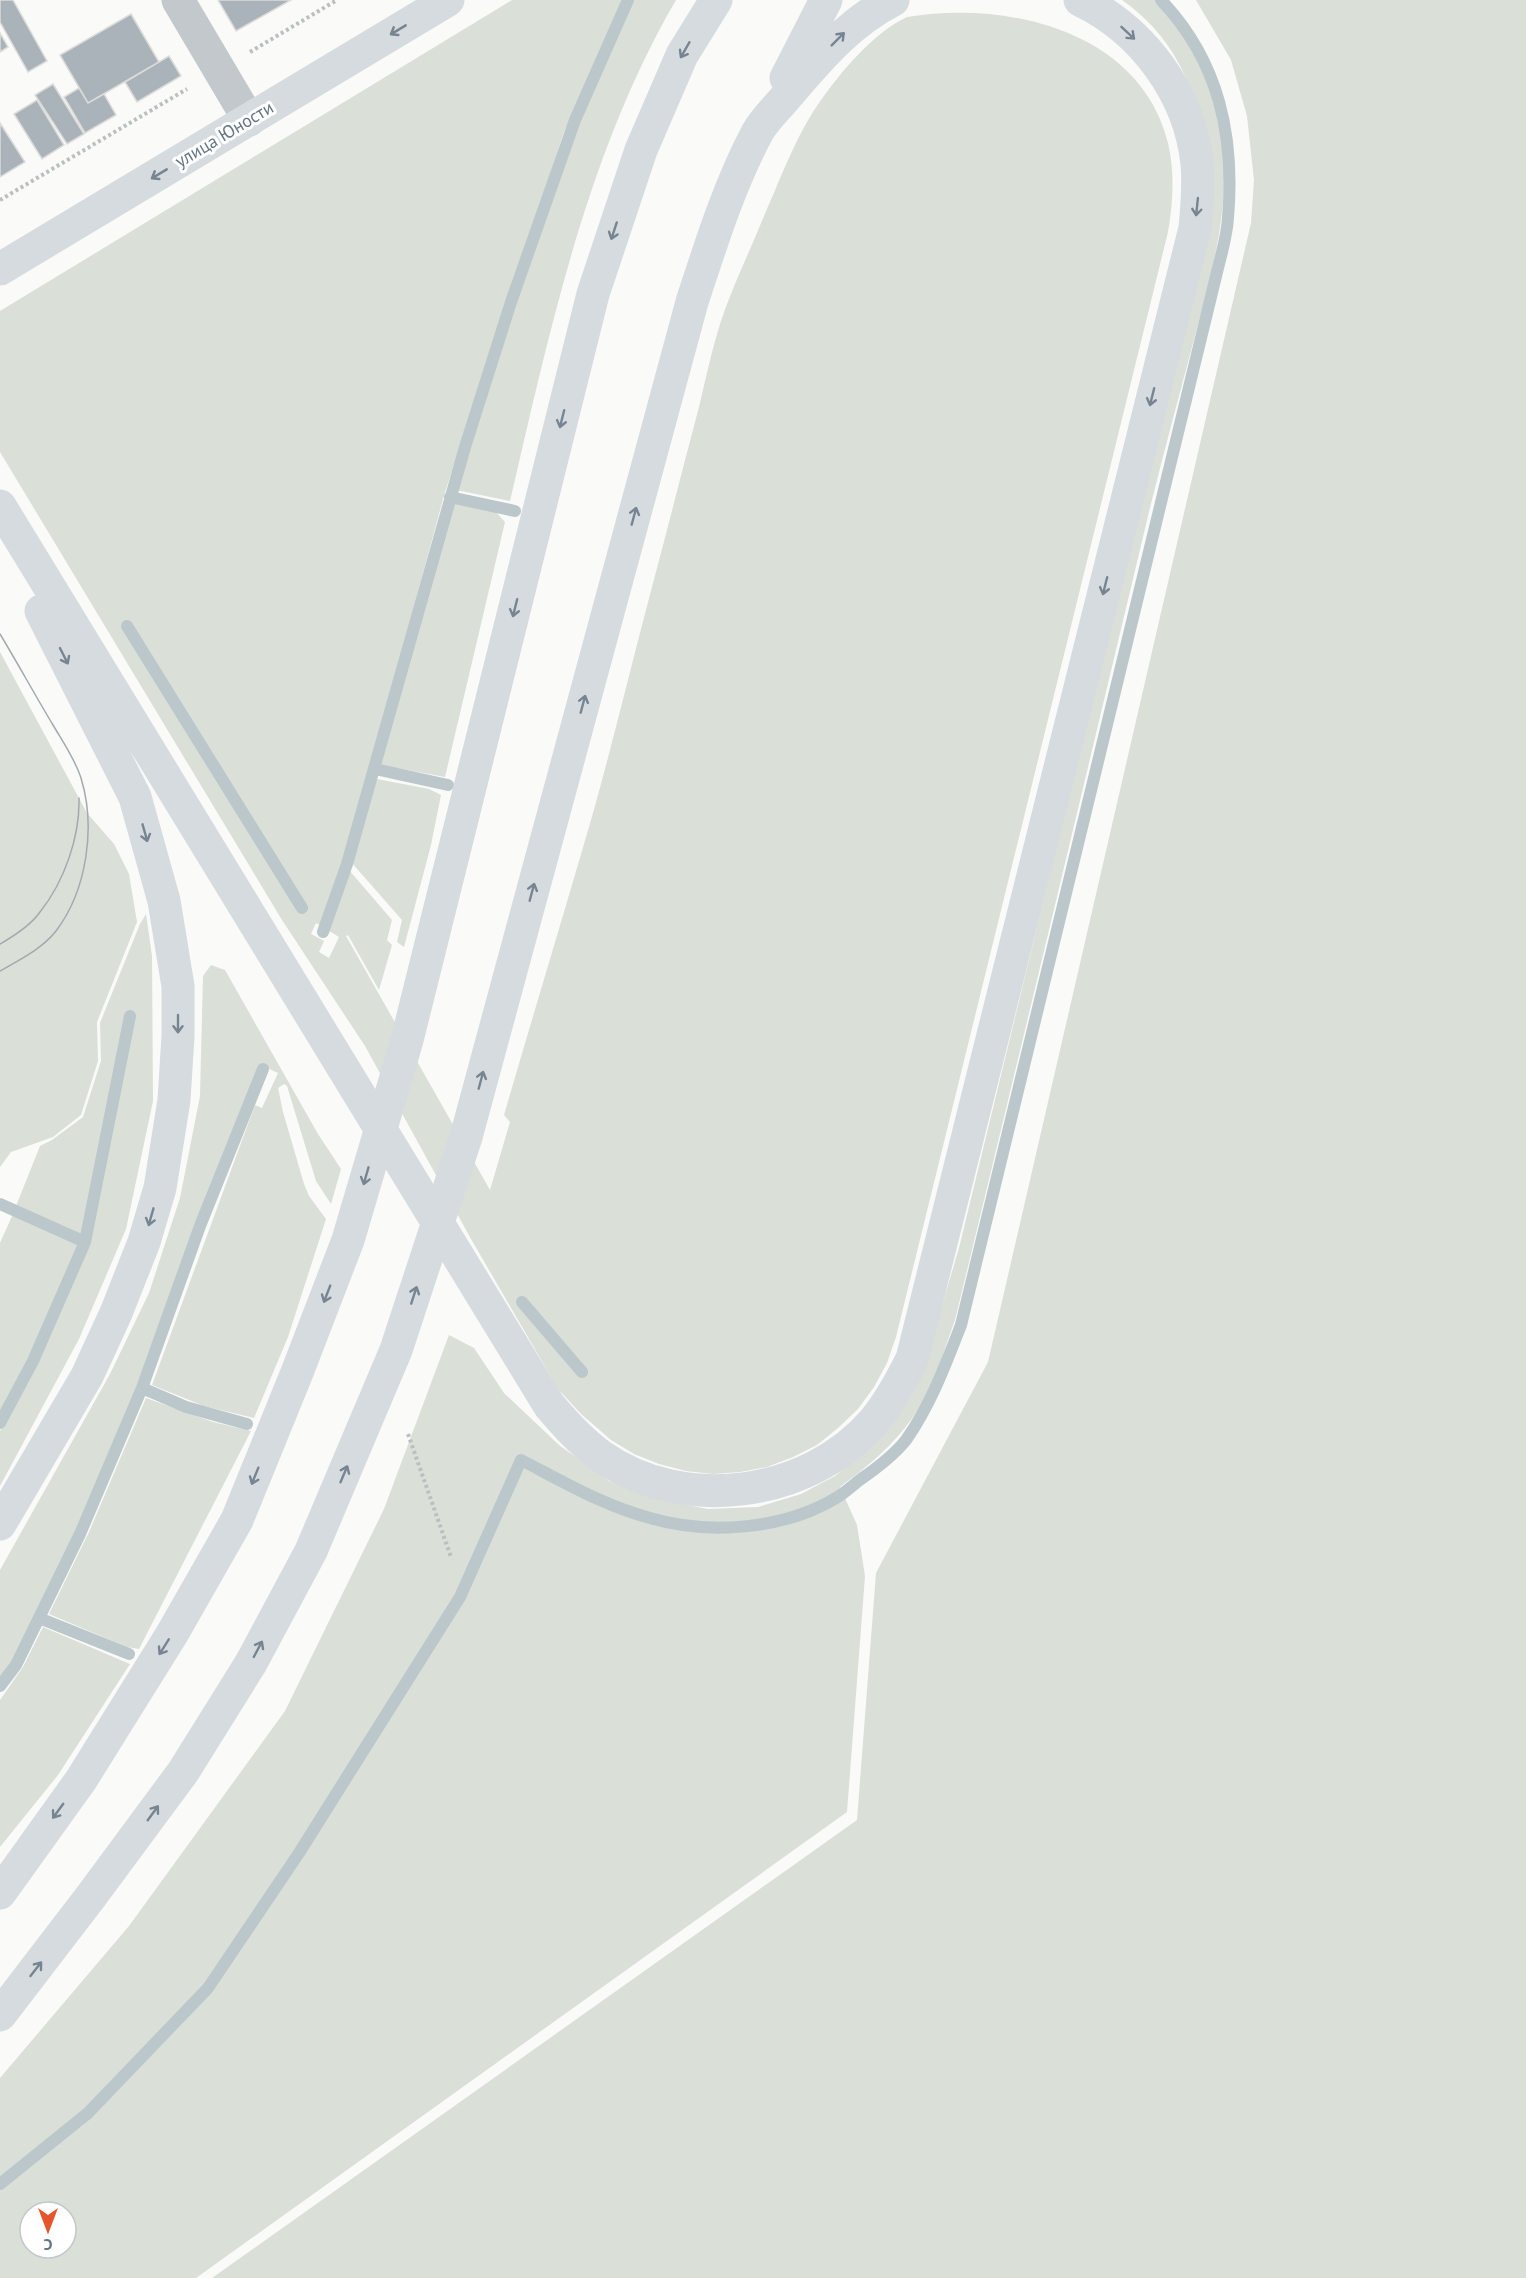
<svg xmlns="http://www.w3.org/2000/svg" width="1526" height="2278" font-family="'PT Sans',sans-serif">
  <rect width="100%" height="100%" fill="#fafaf8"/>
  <path fill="#dadfd7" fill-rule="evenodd" d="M 512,0 L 627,0 L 564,132 L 445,492 L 343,867 L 322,926 L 316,923 L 311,934 L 324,941 L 319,952 L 329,958 L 339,937 L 326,929 L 349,870 L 392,920 L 387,940 L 392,945 L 379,990 L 348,935 L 346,936 L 490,1190 L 510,1122 L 504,1115 C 533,1015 564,914 593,813 C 614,738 632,662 652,587 C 668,527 683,467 699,407 C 706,378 712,349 721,321 C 733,285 750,251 764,216 C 781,178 796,135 821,100 C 842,71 873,33 907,17 C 1011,0 1141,33 1168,143 C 1175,173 1173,202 1168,232 L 896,1337 L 887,1363 L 874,1387 L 858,1409 L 838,1428 L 817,1445 L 793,1457 L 767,1467 L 740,1472 L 713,1474 L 686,1471 L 659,1464 L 634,1454 L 611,1440 L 581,1414 L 558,1389 L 471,1239 L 365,1046 L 282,920 L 0,452 L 0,311 ZM 127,620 L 306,907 L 301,911 L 122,623 Z
    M 631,0 L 676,0 C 587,153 550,330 510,501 L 456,490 L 515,299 L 574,131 Z
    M 1122,0 L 1156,0 C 1205,51 1223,104 1224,175 C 1224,233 1208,288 1193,343 C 1178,401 1162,458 1148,516 C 1084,784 1020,1052 955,1320 C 946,1344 939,1370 927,1393 C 907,1434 875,1461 840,1487 L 857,1525 L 865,1576 L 847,1812 L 196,2278 L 0,2278 L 0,2078 L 129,1926 L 285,1711 L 384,1509 L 449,1335 L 474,1348 L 504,1393 L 559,1445 L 609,1481 L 659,1500 L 708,1509 L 758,1507 L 801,1494 L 835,1476 L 873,1445 L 909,1397 L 926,1360 L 959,1248 L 1152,454 L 1207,139 C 1191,81 1173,36 1122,0 ZM 30,2212 L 66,2212 L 66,2248 L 30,2248 Z
    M 1196,0 L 1526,0 L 1526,2278 L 212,2278 L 857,1820 L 876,1573 L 988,1362 L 1251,223 L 1254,180 L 1247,116 L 1231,60 Z
    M 452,502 L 495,511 L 505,522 L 445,777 L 380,765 Z
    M 0,652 L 87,813 L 114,844 L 129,874 L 137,922 L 97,1022 L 98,1061 L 81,1115 L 53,1137 L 11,1152 L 0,1167 Z
    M 377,779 L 429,789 L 441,795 L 431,845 L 404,947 L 397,942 L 402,920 L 351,862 Z
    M 146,914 L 152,956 L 153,1101 L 126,1229 L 79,1339 L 0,1486 L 0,1431 L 33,1368 L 87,1247 L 133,1015 L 127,1014 L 83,1235 L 16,1206 L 40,1146 L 52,1140 L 83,1117 L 101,1061 L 100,1023 L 140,924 Z
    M 211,965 L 225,970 L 318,1134 L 341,1169 L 331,1204 L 316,1181 L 287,1086 L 284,1084 L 278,1088 L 283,1112 L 304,1184 L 309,1196 L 326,1219 L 288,1337 L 254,1418 L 204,1406 L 152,1385 L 255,1105 L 262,1108 L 278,1073 L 263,1066 L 249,1092 L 231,1137 L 140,1389 L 77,1534 L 12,1664 L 0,1681 L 0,1570 L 110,1374 L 149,1293 L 180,1198 L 200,1096 L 203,976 Z
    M 13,1214 L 81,1246 L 31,1358 L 0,1417 L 0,1243 Z
    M 146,1398 L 213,1422 L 251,1431 L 139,1649 L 127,1647 L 49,1614 L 89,1532 Z
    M 43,1627 L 130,1664 L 58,1775 L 0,1847 L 0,1700 L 23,1667 Z"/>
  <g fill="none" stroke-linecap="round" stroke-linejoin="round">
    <path stroke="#bbc7cb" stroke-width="12" d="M 450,497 L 515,511
      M 127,626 L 302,908
      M 375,769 L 448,785
      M 323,932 L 347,864 L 465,447 L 511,302 L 575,120 L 628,0
      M 0,1204 L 85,1242
      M 522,1302 L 582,1372
      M 142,1388 L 186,1407 L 247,1424
      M 0,1423 L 33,1361 L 85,1242 L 130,1016
      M 39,1618 L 129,1654
      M 0,1686 L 16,1665 L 80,1534 L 142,1388 L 200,1226 L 263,1069
      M 0,2184 L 88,2113 L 208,1988 L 299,1853 L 460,1597 L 521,1460 C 562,1481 604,1506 650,1518 C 708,1535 783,1530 836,1498 C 845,1493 853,1485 861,1479 C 877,1468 894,1455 906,1440 C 931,1404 945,1366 961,1325 L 1218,268 C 1222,252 1227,235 1228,218 C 1235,136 1219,61 1161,0"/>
  </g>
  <path fill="#aab3b9" stroke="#dcdcda" stroke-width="1.5" d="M 0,0 L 13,0 L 47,61 L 28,72 L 0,22 Z
    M 218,0 L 291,0 L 236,31 Z
    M 131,14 L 159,62 L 88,103 L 60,55 Z
    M 0,33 L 8,47 L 0,52 Z
    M 169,56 L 181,76 L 137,102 L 125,82 Z
    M 53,84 L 84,134 L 67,144 L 35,95 Z
    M 79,88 L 88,103 L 104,94 L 116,115 L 85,133 L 64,97 Z
    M 37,100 L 64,145 L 42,159 L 14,114 Z
    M 0,123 L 25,162 L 0,177 Z"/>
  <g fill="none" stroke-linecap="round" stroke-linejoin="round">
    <path stroke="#bbbfc2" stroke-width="4" stroke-dasharray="3 3" stroke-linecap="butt" d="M 250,52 L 337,0
      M 0,200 L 187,89
      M 408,1434 L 451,1557"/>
    <path stroke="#c3c8cc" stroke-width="33" d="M 178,0 L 249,120"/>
    <path stroke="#d6dbdf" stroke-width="33" d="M 786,78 L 826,0
      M 0,269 L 448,0
      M 0,506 L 549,1405 C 565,1424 581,1442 601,1456 C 683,1514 809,1497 874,1421 C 890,1402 901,1381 912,1359 L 1195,228 C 1197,207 1199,186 1197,164 C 1190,94 1143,30 1080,0
      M 0,1524 L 87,1376 L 116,1313 L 144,1242 L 160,1188 L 174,1100 L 178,1036 L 178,986 L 164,901 L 135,797 L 41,611
      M 0,1893 L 81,1780 L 172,1634 L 237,1520 L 298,1370 L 348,1240 L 407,1040 L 593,294 L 641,150 L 682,55 L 716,0
      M 0,2015 L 92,1895 L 183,1772 L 251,1663 L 311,1551 L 396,1350 L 466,1137 L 692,302 C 711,244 729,186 757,133 C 764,120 777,108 786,97 C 818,60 848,23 893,0"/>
    <path stroke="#a2aab0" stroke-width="1.5" d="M 0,634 C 18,664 35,695 53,725 C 63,742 75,759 81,778 C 96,827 87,890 56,931 C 42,949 19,960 0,971
      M 0,944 C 14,936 31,925 40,912 C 64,882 80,837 79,798"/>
  </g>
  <defs><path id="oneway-shaft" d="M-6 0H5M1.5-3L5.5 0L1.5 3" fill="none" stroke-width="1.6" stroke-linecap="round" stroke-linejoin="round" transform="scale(1.5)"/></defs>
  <g stroke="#768591">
    <use href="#oneway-shaft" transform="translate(398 30) rotate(149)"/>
    <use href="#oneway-shaft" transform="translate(1128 33) rotate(43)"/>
    <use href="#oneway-shaft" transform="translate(838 39) rotate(-45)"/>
    <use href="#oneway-shaft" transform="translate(685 50) rotate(120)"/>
    <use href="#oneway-shaft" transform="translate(159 174) rotate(149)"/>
    <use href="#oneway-shaft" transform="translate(1197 207) rotate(96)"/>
    <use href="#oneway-shaft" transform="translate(614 231) rotate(108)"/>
    <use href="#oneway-shaft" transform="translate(1152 397) rotate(104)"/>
    <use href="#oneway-shaft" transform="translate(562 419) rotate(104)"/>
    <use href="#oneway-shaft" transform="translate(634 516) rotate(-75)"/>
    <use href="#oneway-shaft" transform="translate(1105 586) rotate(104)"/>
    <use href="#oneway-shaft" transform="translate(515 608) rotate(104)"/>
    <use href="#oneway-shaft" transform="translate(64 656) rotate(63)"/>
    <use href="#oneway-shaft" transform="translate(583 704) rotate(-75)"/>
    <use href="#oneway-shaft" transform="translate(145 833) rotate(74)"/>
    <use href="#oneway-shaft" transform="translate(532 892) rotate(-75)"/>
    <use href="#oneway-shaft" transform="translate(178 1024) rotate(90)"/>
    <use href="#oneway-shaft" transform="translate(481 1080) rotate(-75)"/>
    <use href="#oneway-shaft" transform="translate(366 1176) rotate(106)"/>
    <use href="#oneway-shaft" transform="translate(151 1217) rotate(106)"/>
    <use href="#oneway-shaft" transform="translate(327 1294) rotate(111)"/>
    <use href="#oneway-shaft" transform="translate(414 1295) rotate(-72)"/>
    <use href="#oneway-shaft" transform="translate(344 1474) rotate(-67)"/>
    <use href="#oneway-shaft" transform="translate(255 1476) rotate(112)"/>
    <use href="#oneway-shaft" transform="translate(164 1647) rotate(122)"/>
    <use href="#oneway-shaft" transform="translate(258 1649) rotate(-62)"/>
    <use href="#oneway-shaft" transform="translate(58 1811) rotate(126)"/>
    <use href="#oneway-shaft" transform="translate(153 1813) rotate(-54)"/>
    <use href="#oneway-shaft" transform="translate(36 1969) rotate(-52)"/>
  </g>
  <g text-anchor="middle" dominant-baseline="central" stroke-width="6" stroke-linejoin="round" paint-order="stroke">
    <g font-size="18" fill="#657683" stroke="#fff">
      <text transform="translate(224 134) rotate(-31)">улица Юности</text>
    </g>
  </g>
  <g transform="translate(48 2230) rotate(180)"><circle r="28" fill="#ffffff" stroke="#c1c8cd" stroke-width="1.5"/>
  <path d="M0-4.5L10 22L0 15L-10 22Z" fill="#e4572e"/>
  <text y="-9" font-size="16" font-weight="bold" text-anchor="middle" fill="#657683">С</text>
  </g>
</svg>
